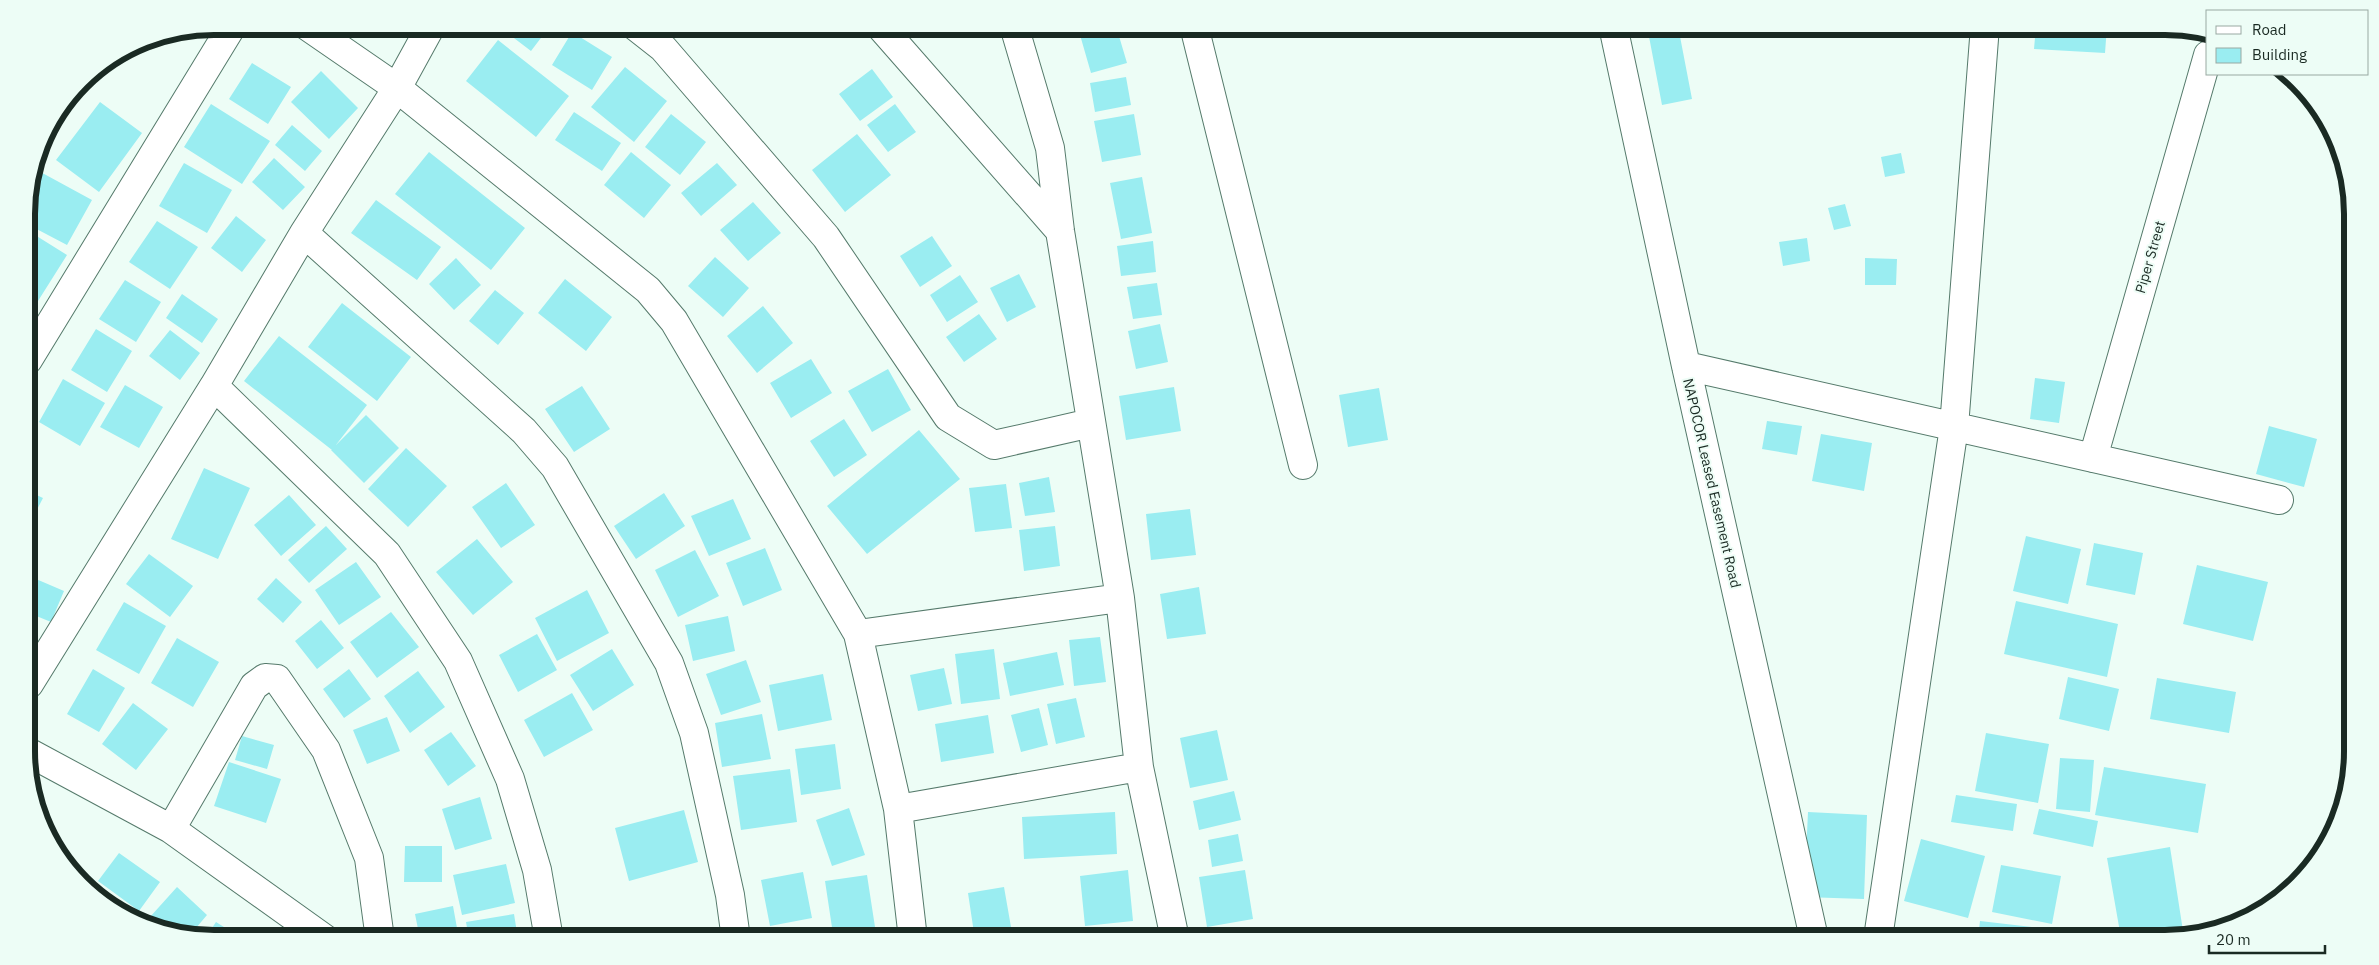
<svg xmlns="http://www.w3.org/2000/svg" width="2379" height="965" font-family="'IBM Plex Sans',sans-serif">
  <rect width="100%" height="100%" fill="#edfdf6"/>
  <path fill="#9aedf1" d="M 498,26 L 550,26 L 531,51 Z
    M 1084,26 L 1116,26 L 1127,63 L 1091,73 L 1078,28 Z
    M 1647,26 L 1678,26 L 1692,99 L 1662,105 Z
    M 2036,26 L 2107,26 L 2105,53 L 2034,49 Z
    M 572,32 L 612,57 L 592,90 L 552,65 Z
    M 498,40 L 569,96 L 536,137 L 466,81 Z
    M 252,63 L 291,87 L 268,124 L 229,99 Z
    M 625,67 L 667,101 L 634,142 L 591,107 Z
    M 872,69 L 893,97 L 860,121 L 839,94 Z
    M 321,71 L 358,108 L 329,139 L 291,102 Z
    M 1126,77 L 1131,105 L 1095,112 L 1090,83 Z
    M 100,102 L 142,133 L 99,192 L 56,160 Z
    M 211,104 L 270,141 L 242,184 L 184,147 Z
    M 895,104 L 916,132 L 888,152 L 867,125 Z
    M 574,112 L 621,143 L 602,171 L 555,140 Z
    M 671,114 L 706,142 L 680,175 L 645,147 Z
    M 1134,114 L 1141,155 L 1102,162 L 1094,121 Z
    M 292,125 L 322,151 L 305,171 L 275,145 Z
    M 857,134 L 891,175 L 845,212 L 812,170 Z
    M 429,152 L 525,228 L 491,270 L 395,194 Z
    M 631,152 L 671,185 L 644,218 L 604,185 Z
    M 1901,153 L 1905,173 L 1885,177 L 1881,157 Z
    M 274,158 L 305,187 L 283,210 L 252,182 Z
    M 184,163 L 232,190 L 207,233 L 159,206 Z
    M 717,163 L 737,185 L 701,216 L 681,193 Z
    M 35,169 L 92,200 L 67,245 L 27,224 L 27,201 Z
    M 1142,177 L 1152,233 L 1121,239 L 1110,183 Z
    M 376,200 L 441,247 L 417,280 L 351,233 Z
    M 753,202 L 781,233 L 748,261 L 720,230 Z
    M 1845,204 L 1851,226 L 1834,230 L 1828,208 Z
    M 236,216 L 266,240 L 242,272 L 211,248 Z
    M 157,221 L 198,247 L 170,289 L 129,262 Z
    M 27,230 L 67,255 L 38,301 L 27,294 Z
    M 932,236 L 952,266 L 920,287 L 900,256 Z
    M 1807,238 L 1810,261 L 1783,266 L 1779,242 Z
    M 1153,241 L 1156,272 L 1121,276 L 1117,246 Z
    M 715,257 L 749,288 L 723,317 L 688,286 Z
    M 456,258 L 481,285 L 454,310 L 429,284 Z
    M 1865,258 L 1897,259 L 1896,285 L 1865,285 Z
    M 1019,274 L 1036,307 L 1007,322 L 990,288 Z
    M 960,275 L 978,302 L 947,322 L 930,295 Z
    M 565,279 L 612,317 L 586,351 L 538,313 Z
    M 125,280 L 161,302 L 136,342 L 99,319 Z
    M 1157,283 L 1162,315 L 1133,319 L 1127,287 Z
    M 495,290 L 524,313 L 498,345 L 469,321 Z
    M 182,294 L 218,319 L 202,343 L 166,318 Z
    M 342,303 L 411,357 L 377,401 L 308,347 Z
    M 763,306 L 793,343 L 757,373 L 727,336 Z
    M 979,314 L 997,339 L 964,362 L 946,337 Z
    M 1160,324 L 1168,362 L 1136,369 L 1128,331 Z
    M 96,329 L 132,351 L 107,392 L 71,370 Z
    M 170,330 L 200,353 L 180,380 L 149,356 Z
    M 279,336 L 367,405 L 332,450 L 244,381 Z
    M 811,359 L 832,393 L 791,418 L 770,383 Z
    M 888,369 L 911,410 L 872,432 L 848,391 Z
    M 2035,378 L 2065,382 L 2059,423 L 2030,419 Z
    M 63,379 L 105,403 L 80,446 L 39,422 Z
    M 125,385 L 163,407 L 139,448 L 100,427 Z
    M 582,386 L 610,429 L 574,452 L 545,409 Z
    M 1174,387 L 1181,431 L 1126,440 L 1119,396 Z
    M 1379,388 L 1388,440 L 1348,447 L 1339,395 Z
    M 366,415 L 399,448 L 364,483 L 331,450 Z
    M 844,419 L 867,455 L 834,477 L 810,441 Z
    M 1767,421 L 1802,426 L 1797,455 L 1762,449 Z
    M 2269,426 L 2317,439 L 2304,487 L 2256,474 Z
    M 919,430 L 960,479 L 867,554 L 827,506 Z
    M 1821,434 L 1872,443 L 1864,491 L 1812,481 Z
    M 406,448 L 447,486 L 408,527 L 368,489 Z
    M 204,468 L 250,488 L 218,559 L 171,539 Z
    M 1049,477 L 1055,512 L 1025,516 L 1019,483 Z
    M 506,483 L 535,525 L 501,548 L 472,507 Z
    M 1006,484 L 1012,528 L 975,532 L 969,488 Z
    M 28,491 L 43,498 L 28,527 Z
    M 664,493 L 685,526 L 636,559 L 614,526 Z
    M 289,495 L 316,525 L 281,556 L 254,525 Z
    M 733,499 L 751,539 L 709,556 L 691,516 Z
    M 1190,509 L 1196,555 L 1151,560 L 1146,514 Z
    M 326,526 L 347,549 L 309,583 L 288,560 Z
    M 1055,526 L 1060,566 L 1024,571 L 1019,530 Z
    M 2026,536 L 2081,549 L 2068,604 L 2013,591 Z
    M 477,539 L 513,582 L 473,615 L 436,572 Z
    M 2094,543 L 2143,553 L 2135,595 L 2086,585 Z
    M 765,548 L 782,590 L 743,606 L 726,563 Z
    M 695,550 L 719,596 L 678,617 L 655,570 Z
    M 149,554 L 193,586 L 170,617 L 126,584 Z
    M 356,562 L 381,597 L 339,625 L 315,590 Z
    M 2197,565 L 2268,582 L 2253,641 L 2183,624 Z
    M 29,576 L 64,591 L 51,622 L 29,613 Z
    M 276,578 L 302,602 L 283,623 L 257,599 Z
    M 1199,587 L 1206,634 L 1167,639 L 1160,594 Z
    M 587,590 L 609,633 L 557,661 L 535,618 Z
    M 2016,601 L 2118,624 L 2107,677 L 2004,654 Z
    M 124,602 L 166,626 L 139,674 L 96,650 Z
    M 391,612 L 419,647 L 377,678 L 350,642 Z
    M 728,616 L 735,651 L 693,661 L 685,625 Z
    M 321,620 L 344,648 L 317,669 L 295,641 Z
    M 537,634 L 557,670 L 518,692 L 499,655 Z
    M 1100,637 L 1106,682 L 1074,686 L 1069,640 Z
    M 177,638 L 219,662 L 193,707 L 151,683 Z
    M 612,649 L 634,685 L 593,711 L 570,675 Z
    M 994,649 L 1000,699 L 961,704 L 955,654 Z
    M 1057,652 L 1064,685 L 1010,696 L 1003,663 Z
    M 746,660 L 761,702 L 721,715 L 706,674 Z
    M 944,668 L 952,704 L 918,711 L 910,675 Z
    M 93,669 L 125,688 L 99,732 L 67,714 Z
    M 349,669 L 371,699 L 344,718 L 323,689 Z
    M 418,671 L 445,707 L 410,733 L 384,696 Z
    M 823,674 L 832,720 L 778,731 L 769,685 Z
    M 2068,677 L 2119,689 L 2109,731 L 2059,719 Z
    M 2157,678 L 2236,692 L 2229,733 L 2150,719 Z
    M 572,693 L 593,730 L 544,757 L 524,720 Z
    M 1076,698 L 1085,737 L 1056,744 L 1047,704 Z
    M 133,703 L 168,729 L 136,770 L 102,744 Z
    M 1039,708 L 1048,745 L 1021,752 L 1011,715 Z
    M 762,714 L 771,759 L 722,767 L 715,723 Z
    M 988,715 L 994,753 L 941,762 L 935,724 Z
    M 387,717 L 400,751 L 367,764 L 353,730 Z
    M 1217,730 L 1228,780 L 1190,788 L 1180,738 Z
    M 451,732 L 476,766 L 448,786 L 424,750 Z
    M 1986,733 L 2049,744 L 2038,803 L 1975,791 Z
    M 242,736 L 274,745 L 267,769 L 235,760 Z
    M 835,744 L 841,789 L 801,795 L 795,749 Z
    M 2060,758 L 2094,760 L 2090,812 L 2056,809 Z
    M 229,762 L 281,779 L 266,823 L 214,806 Z
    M 2104,767 L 2206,784 L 2198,833 L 2095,815 Z
    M 790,769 L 797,822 L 741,830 L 733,776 Z
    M 1234,791 L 1241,820 L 1199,830 L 1193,801 Z
    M 1956,795 L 2017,804 L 2013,831 L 1951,822 Z
    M 480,797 L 492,839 L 455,850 L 442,809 Z
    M 849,808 L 865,855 L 832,866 L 816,820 Z
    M 2039,809 L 2098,821 L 2093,847 L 2033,834 Z
    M 684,810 L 698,862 L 629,881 L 615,828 Z
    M 1115,812 L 1117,854 L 1024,859 L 1022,817 Z
    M 1808,812 L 1867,815 L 1864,899 L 1804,897 Z
    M 1238,834 L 1243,861 L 1212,867 L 1208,840 Z
    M 1921,839 L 1985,856 L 1968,918 L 1904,901 Z
    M 405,846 L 442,846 L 442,882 L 404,882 Z
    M 2170,847 L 2183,931 L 2139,938 L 2121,938 L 2107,858 Z
    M 119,853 L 160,882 L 139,911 L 98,881 Z
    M 506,864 L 515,903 L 462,915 L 453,875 Z
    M 2001,865 L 2061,876 L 2052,924 L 1992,912 Z
    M 1128,870 L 1133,921 L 1085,926 L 1080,876 Z
    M 1245,870 L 1253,919 L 1207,927 L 1199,877 Z
    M 803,872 L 812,918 L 770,926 L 761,880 Z
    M 867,875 L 875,927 L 833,934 L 825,881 Z
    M 177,887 L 207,915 L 190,935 L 166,931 L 150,917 Z
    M 1004,887 L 1011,927 L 974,933 L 968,893 Z
    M 453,906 L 459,939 L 420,939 L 415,914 Z
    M 514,914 L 518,939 L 469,939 L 466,922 Z
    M 1980,921 L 2032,927 L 2031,938 L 1978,938 Z
    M 216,922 L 243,939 L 206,937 Z
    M 2046,931 L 2079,938 L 2044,938 Z"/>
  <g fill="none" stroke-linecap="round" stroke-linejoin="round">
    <g stroke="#557a6b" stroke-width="30">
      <path id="minor" d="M 307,26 L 397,88 L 648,290 L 674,321 L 858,634 L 898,809 L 913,939
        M 635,26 L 663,48 L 826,237 L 948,417 L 994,445 L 1091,423
        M 880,26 L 1060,231
        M 1194,26 L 1303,465
        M 1613,26 L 1686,366 L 1814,938
        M 304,233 L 524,431 L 555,467 L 669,663 L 694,733 L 730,895 L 736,939
        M 28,360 L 232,26
        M 1686,366 L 2279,500
        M 214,386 L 387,554 L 458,661 L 510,779 L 537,870 L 549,939
        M 2093,458 L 2208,55
        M 1120,598 L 1139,767
        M 858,634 L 1120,598 L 1060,231 L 1050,148 L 1014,26
        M 29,684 L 214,386 L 304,233 L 397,88 L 431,26
        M 30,753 L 171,829 L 325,939
        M 898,809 L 1139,767 L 1175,939
        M 171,829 L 254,686 L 265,678 L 277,679 L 326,750 L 369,858 L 380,939
        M 1878,938 L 1954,427 L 1985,26"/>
    </g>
    <use href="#minor" stroke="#fff" stroke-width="28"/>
  </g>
  <g text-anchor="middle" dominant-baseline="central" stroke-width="4" stroke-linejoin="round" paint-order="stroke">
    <g font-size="14" fill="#1a2a23" stroke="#edfdf6">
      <text transform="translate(2150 257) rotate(-74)">Piper Street</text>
      <text transform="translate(1712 483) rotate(77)">NAPOCOR Leased Easement Road</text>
    </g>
  </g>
  <path d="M0 0H2379V965H0ZM214 35H2165A179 179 0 0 1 2344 214V751A179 179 0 0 1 2165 930H214A179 179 0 0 1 35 751V214A179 179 0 0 1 214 35Z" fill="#edfdf6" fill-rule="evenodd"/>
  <path fill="none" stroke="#1a2a23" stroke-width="6" d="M214 35H2165A179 179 0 0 1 2344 214V751A179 179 0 0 1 2165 930H214A179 179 0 0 1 35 751V214A179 179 0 0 1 214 35Z"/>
  <rect x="2206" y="10" width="162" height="65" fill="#edfdf6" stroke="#99a9a2"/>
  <rect x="2216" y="26" width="25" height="8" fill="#ffffff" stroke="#99a9a2"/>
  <text x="2252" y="35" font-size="15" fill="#1a2a23">Road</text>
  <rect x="2216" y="48" width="25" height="15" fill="#9aedf1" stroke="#99a9a2"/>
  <text x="2252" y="60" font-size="15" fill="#1a2a23">Building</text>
  <path d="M2209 945v8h116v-8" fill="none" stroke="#1a2a23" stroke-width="2.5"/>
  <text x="2216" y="945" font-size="15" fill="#1a2a23" stroke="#edfdf6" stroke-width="4" paint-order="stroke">20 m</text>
</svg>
